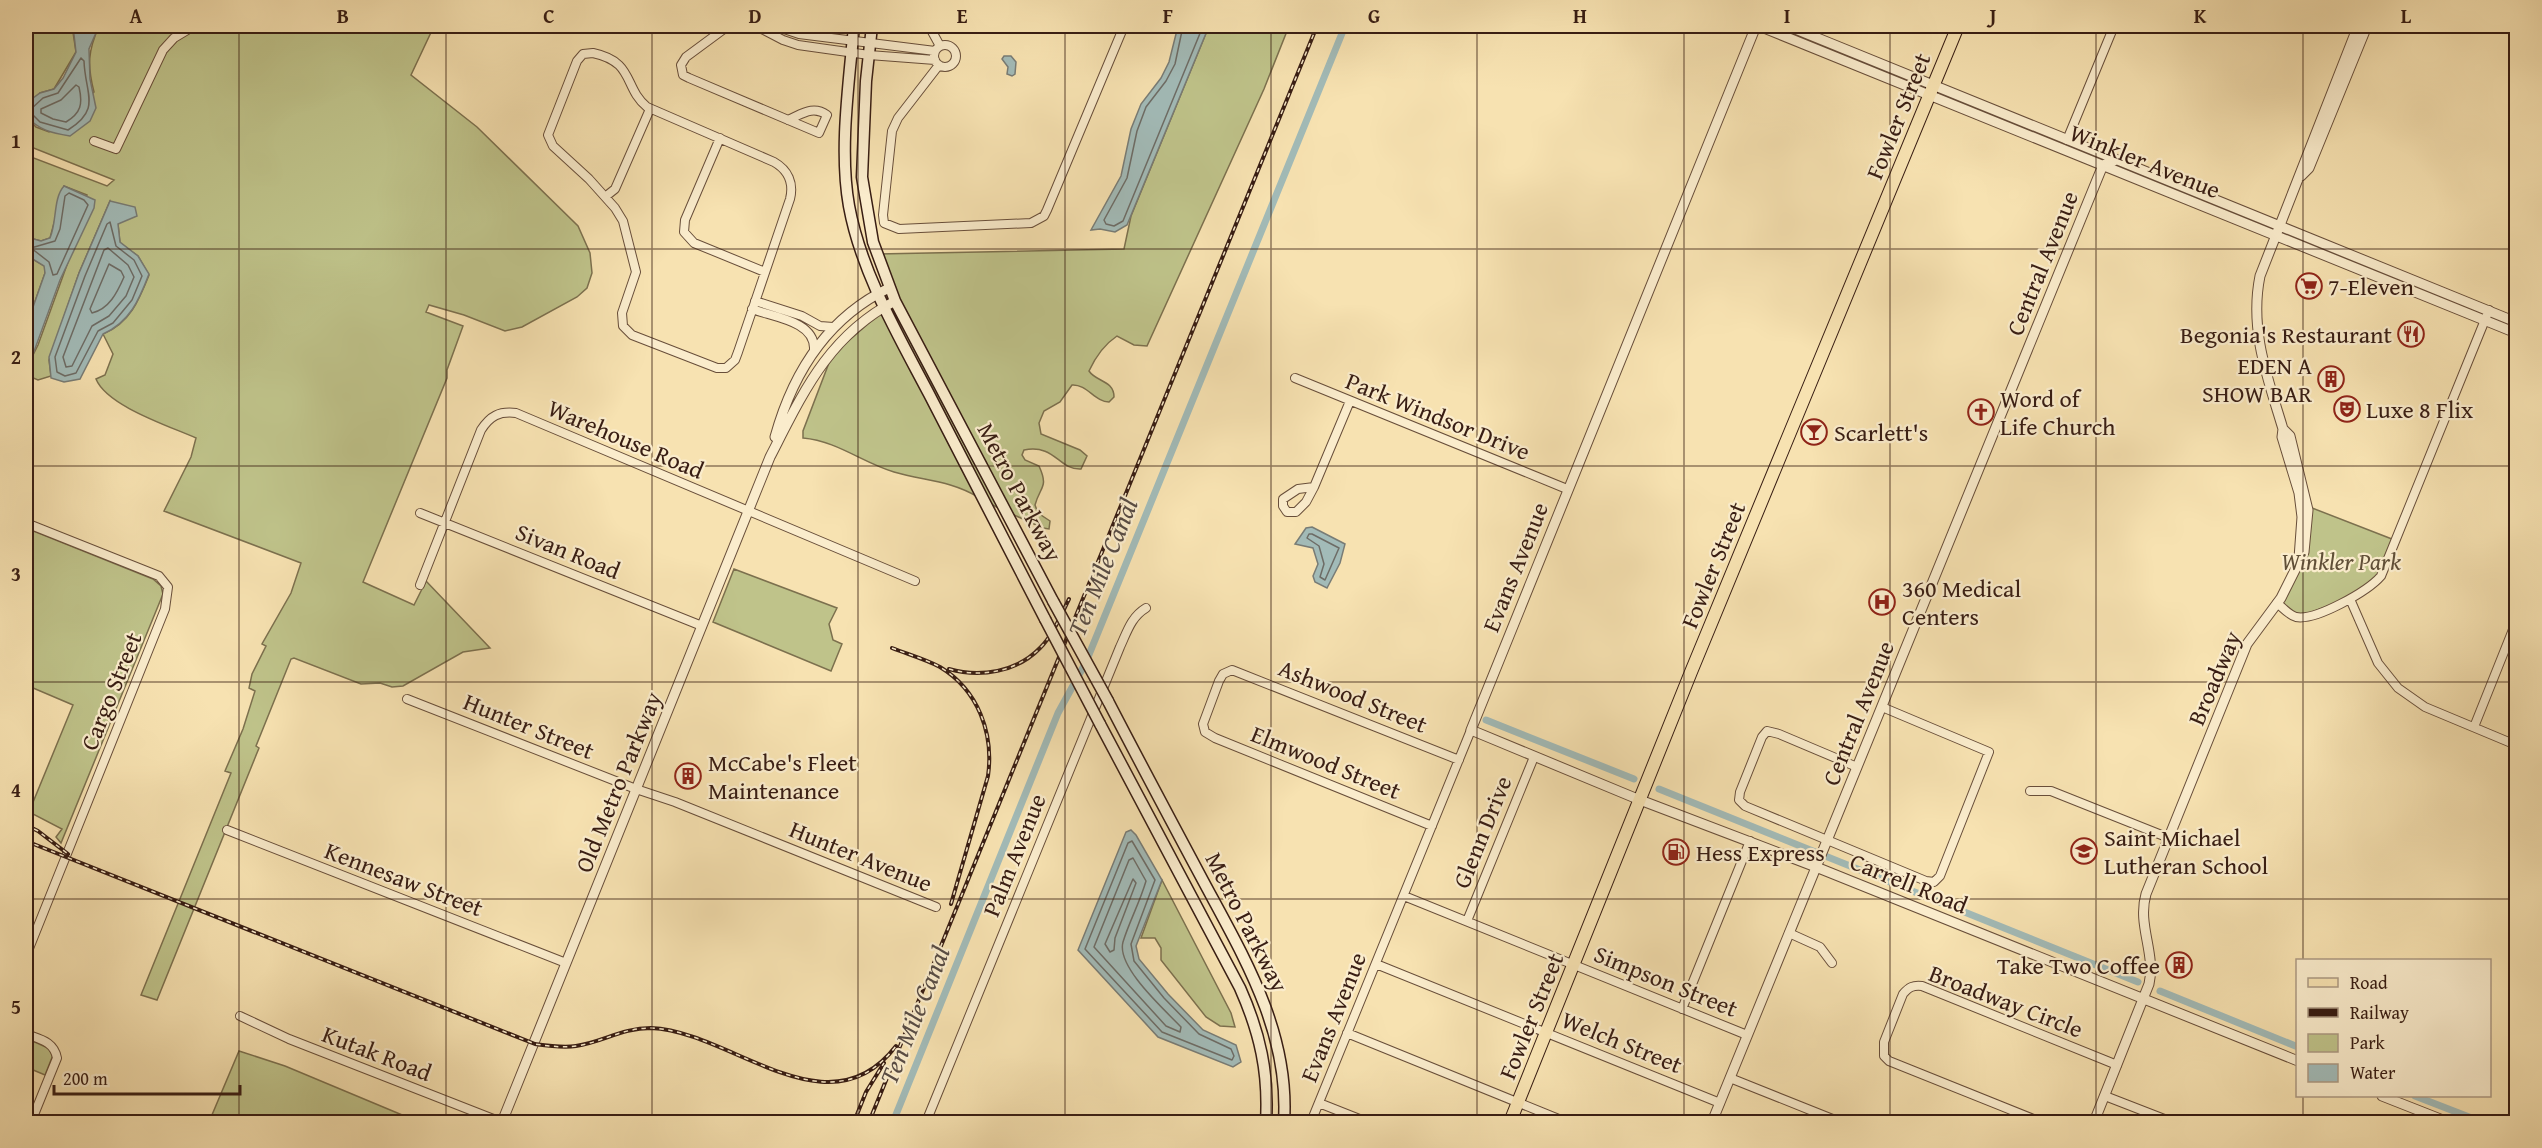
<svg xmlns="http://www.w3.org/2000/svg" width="2542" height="1148" font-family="'Gentium Book Plus',serif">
  <rect width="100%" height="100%" fill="#f7e2b1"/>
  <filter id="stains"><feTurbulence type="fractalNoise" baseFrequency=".00333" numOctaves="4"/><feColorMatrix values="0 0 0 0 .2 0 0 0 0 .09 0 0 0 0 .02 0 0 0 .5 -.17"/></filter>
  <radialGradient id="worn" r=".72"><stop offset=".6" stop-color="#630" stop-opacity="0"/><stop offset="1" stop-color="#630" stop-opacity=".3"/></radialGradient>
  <path fill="#bfc38a" stroke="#7c704e" stroke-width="1.5" d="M 26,26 L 72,26 L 76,52 L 54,89 L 40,93 L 26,116 L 36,127 L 49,132 L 94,92 C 87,65 88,51 99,26 L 434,26 L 411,75 L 477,127 L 578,226 L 590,253 L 592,273 L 587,288 L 577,297 L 522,327 L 505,331 L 464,315 L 429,305 L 426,312 L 463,326 L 447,370 L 447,378 L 363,582 L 414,605 L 426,581 L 490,648 L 463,652 L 403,686 L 392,687 L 380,683 L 361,684 L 294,658 L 291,659 L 256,746 L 259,748 L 157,1000 L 141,995 L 231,773 L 225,771 L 243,729 L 255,691 L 249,688 L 252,674 L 266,646 L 262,644 L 291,593 L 301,563 L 164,511 L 191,457 L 196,438 C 169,426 107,406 96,379 L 105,375 L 113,354 L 103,334 C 130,323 139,300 149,275 L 138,256 L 120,243 L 118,224 L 110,201 L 79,273 L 49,360 L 51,376 L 38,380 L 26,375 L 26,359 L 32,357 L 38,345 L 68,262 L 87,195 L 64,186 L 50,238 L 41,241 L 26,237 L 26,155 L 107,186 L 114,180 L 26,145 Z
    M 1209,26 L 1289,26 L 1264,89 L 1147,346 L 1134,345 L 1117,336 C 1105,344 1095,358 1089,371 C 1096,382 1114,380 1114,397 L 1109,402 C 1095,402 1087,384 1072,385 L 1060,402 L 1044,411 L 1039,423 L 1041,434 L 1080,450 L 1087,456 L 1081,469 C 1058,470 1056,444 1024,450 L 1022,455 L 1025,460 L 1039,466 C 1049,488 1040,486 1035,505 L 1038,513 L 1050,521 L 1049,529 L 1043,528 L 1012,514 L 898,299 L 878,254 L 1124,249 L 1131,216 Z
    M 26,255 L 45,266 L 45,273 L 26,327 Z
    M 893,305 L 1002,510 L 989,503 L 889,307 Z
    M 883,311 L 978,497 C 949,480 925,481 894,472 C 863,463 837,441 803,438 L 803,431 L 832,355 Z
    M 2307,506 L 2397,541 L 2386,568 L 2360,594 L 2299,617 L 2277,603 L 2304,552 Z
    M 26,528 L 153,579 L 161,586 L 163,594 L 61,843 L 56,837 L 62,829 L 29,812 L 73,705 L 26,685 Z
    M 734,569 L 837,608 L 829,624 L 833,640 L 842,644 L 831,671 L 713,622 Z
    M 1162,880 L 1231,1013 L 1235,1027 L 1220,1026 L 1206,1017 L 1161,960 L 1161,948 L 1155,938 L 1141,938 Z
    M 26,1038 L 48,1048 L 53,1055 L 45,1075 L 26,1067 Z
    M 239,1051 L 285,1066 L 419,1122 L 209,1122 Z"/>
  <path fill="#a2bbb8" stroke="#787c76" stroke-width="1.5" d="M 73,26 L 99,26 L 89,49 L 90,79 L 96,108 L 90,121 L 70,136 C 51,133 39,130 26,116 L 29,101 L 40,93 L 54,89 L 63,78 L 76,52 Z
    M 1178,26 L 1209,26 L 1127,225 L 1115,232 L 1100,229 L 1091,230 L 1121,176 L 1131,129 L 1141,104 L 1161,78 L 1169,62 Z
    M 1004,56 L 1011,56 L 1016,62 L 1015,74 L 1012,76 L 1007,74 L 1008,67 L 1002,59 Z
    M 64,186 L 95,200 L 94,208 L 60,280 L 32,357 L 27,360 L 26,327 L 45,273 L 44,266 L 26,255 L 26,237 L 41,241 L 50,238 C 57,222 53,198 64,186 Z
    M 110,201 L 135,207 L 137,216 L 118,224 L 120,242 L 138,256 L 149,274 C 139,300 130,322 103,334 L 80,379 L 64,382 L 51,378 L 49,357 L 79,273 Z
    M 1312,527 L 1345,544 L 1340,563 L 1327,588 L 1315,582 L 1313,576 L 1318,564 L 1313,548 L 1295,544 L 1306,528 Z
    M 1131,830 L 1136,835 L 1162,880 L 1136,946 L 1139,959 L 1168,994 L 1203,1030 L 1236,1045 L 1241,1062 L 1233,1067 L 1158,1037 L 1078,950 L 1126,832 Z"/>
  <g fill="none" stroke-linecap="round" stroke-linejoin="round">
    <path stroke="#6d6c66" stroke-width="1.5" d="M 1183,26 L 1175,64 L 1166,81 L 1146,107 L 1137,131 L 1127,178 L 1104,220 L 1106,224 L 1114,226 L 1123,221 L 1203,26
      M 81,58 L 84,61 C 85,94 102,109 68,130 L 40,122 L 31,113 L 31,109 L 43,98 L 58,93 Z
      M 76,85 L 79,87 C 83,104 81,113 66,122 L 53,119 L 41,113 L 41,109 L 61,100 Z
      M 69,193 L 84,200 L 88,205 L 57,274 L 53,275 L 49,262 L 31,248 L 55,241 L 60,229 L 65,196 Z
      M 110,222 L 116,246 L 134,260 L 142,276 L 132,300 L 113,323 L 98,331 L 76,373 L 65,376 L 57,372 L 55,357 L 85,276 L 107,224 Z
      M 108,248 L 128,265 L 134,277 L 126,296 L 109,316 L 92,326 L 72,366 L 66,367 L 63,357 L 104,250 Z
      M 109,264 L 121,271 L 124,277 C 117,293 109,309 92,313 L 90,309 Z
      M 1312,534 L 1339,548 L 1325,580 L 1320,577 L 1324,564 L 1319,546 L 1307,538 L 1309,534 Z
      M 1132,841 L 1155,880 L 1131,944 L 1134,961 L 1164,998 L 1199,1034 L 1231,1049 L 1234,1056 L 1232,1060 L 1162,1032 L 1085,949 L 1128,843 Z
      M 1133,858 L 1146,881 C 1140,902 1129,922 1123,942 C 1116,967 1165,1010 1181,1027 L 1180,1032 L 1166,1026 L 1094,947 L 1129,860 Z
      M 1133,879 L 1136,883 L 1115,938 L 1114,950 L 1110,952 L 1105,944 Z"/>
    <path stroke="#a2bbb8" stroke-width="7" d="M 1486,720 L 1634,779
      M 1659,789 L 2138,982
      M 2160,991 L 2298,1047
      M 2415,1096 L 2482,1122
      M 893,1122 L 1058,713 L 1086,662 L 1345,26"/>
    <g stroke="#684e3a" stroke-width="10">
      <path id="minor" d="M 728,26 L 686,57 L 681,65 L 683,75 L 689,78 L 819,133 L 827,115 C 813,105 802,114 788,120
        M 756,26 L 783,40 L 798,45 L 869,55 L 935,60
        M 775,26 L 799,34 L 935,51
        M 929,26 L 940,46
        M934 56a11 11 0 1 1 22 0a11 11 0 1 1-22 0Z
        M 593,53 C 635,62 623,87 647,107 L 774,162 C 788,170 794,183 790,199 L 738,352 L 735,360 L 726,368 L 717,368 L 632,335 L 623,326 L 622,313 L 636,272 L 623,221 L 615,208 L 589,179 L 553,146 L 548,135 L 577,61 L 583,54 Z
        M 939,65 L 898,118 L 892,131 L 883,215 L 884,223 L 899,229 L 1031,223 L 1044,216 L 1047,210 L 1124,26
        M 720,138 L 685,220 L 684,232 L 694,243 L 765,272
        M 2067,140 L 2114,26
        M 94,141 L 116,149 L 163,50 L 174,38 L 194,26
        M 605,197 L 615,189 L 650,109
        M 755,301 L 802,316 L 820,326 L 833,327
        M 752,309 C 773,317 815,321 814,349
        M 1295,378 L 1567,489
        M 1314,487 L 1350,401
        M 1314,487 L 1306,502 L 1296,512 L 1287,512 L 1283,506 L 1283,499 L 1298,489 Z
        M 420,513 L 702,626
        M 26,523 L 159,576 L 168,587 L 165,609 L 26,956
        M 420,585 L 481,430 C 490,416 499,411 516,413 L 915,581
        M 2350,599 L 2378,663 L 2398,688 L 2425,707 L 2516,745
        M 2277,603 C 2283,608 2289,615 2296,617 C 2316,621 2368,591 2381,576 L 2489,310
        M 407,699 L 636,789 L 675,802 L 936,907
        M 2474,727 L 2516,622
        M 1857,767 L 1779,734 L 1767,731 L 1762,737 L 1740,792 L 1739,800 L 1745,806 L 1926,881 L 1934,882 L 1940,876 L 1989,752 L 1882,707
        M 2030,791 L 2051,791 L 2169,838
        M 1432,826 L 1215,738 L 1205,732 L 1203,724 L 1219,681 L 1223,674 L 1232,670 L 1459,760
        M 227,830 L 566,963
        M 1404,896 L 1747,1035
        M 1467,921 L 1534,757
        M 1789,933 L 1820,947 L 1832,963
        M 1376,964 L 1720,1103
        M 1682,1009 L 1750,841
        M 240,1016 L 289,1039 L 501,1122
        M 1347,1033 L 1566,1122
        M 26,1034 C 39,1039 54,1041 57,1058 L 31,1122
        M 1730,1078 L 1840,1122
        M 2105,1096 L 2172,1122
        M 1319,1103 L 1367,1122
        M 926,1122 L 1120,647 C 1127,632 1131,617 1146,608
        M 1311,1122 L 1471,730
        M 2041,1122 L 1889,1061 L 1884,1056 L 1884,1042 L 1903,994 C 1909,987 1913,985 1922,986 L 2117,1065"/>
    </g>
    <g stroke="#684e3a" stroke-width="11">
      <path id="tertiary" d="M 1756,26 L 1471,730 L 1640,800 L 1816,867 L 2298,1061
        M 1759,26 L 2516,333
        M 1788,26 L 2516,322
        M 2301,176 L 2309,168 L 2367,26
        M 775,437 C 793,372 827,318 889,288
        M 2299,558 L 2302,517 L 2299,493 L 2282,437 L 2283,429 C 2268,379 2249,330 2260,276 L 2358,26
        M 2382,1096 L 2448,1122
        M 502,1122 L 770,457 C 803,393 828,336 895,301
        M 1712,1122 L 2103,165 L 2116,160
        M 2094,1122 L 2149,984 C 2156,953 2137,925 2146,894 L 2247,644 L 2281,598 L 2304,552 L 2308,510 L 2290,436 L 2283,429"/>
    </g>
    <g stroke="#381d13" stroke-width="13">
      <path id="secondary" d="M 854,26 C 849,83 839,150 849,206 C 861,272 898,335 929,394 C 968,469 1006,544 1045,619
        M 872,26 L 866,81 L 862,177 L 873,242 L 895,301 L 1053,601
        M 1108,701 C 1138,759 1169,817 1200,875 C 1242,954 1290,1030 1284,1122
        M 1100,724 L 1240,988 C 1260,1033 1269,1073 1266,1122"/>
    </g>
    <g stroke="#381d13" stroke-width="14">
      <path id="primary" d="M 1510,1122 L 1691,672 L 1958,26"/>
    </g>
    <use href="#minor" stroke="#faeccc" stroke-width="8"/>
    <use href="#tertiary" stroke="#faeccc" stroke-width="9"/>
    <use href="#secondary" stroke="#faeccc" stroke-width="10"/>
    <use href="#primary" stroke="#f7e2b1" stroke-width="12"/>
    <g stroke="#381d13" stroke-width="4">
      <path id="rail" d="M 892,648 C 907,654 925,659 940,667 C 978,690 994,733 988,776 L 951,904
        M 949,669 C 980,678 1017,672 1040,648 C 1053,635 1061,615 1069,599
        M 26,825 L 38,831 L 68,854
        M 26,841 L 535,1044 C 549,1046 562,1048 576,1046 C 603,1042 622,1028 651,1028 C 731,1031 828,1135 896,1046
        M 854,1122 L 866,1092 L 884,1063
        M 869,1122 L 1317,26"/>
    </g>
    <use href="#rail" stroke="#faeccc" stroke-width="1.5" stroke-dasharray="4.5" stroke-linecap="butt"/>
    <g stroke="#381d13" stroke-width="13" stroke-linecap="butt">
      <path id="secondary-bridge" d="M 1053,601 L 1108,701
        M 1045,619 L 1100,724"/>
    </g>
    <use href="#secondary-bridge" stroke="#faeccc" stroke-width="10"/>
  </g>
  <path fill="none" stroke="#381d13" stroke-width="1.5" stroke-opacity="0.55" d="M 239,26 L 239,1122M 446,26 L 446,1122M 652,26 L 652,1122M 858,26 L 858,1122M 1065,26 L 1065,1122M 1271,26 L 1271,1122M 1477,26 L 1477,1122M 1684,26 L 1684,1122M 1890,26 L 1890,1122M 2096,26 L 2096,1122M 2303,26 L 2303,960M 26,249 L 2516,249M 26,466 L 2516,466M 26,682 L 2516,682M 26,899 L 2516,899M 2303,1096 L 2303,1122"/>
  <defs>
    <g id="supermarket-ring" transform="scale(1.35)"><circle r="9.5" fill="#faeccc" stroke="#8f2418" stroke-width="1.5"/><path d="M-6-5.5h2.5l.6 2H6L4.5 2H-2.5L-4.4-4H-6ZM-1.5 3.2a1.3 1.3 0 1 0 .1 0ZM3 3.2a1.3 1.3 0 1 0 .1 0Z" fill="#8f2418"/></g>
    <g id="restaurant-ring" transform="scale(1.35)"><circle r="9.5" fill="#faeccc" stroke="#8f2418" stroke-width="1.5"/><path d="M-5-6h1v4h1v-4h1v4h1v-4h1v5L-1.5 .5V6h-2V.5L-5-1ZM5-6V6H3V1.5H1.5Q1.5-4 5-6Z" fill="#8f2418"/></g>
    <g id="building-ring" transform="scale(1.35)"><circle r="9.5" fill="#faeccc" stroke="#8f2418" stroke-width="1.5"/><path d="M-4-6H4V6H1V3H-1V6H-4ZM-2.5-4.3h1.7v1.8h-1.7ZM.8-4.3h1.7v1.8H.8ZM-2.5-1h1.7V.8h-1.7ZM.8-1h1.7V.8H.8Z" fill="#8f2418"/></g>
    <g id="theatre-ring" transform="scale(1.35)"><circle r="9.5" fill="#faeccc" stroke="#8f2418" stroke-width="1.5"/><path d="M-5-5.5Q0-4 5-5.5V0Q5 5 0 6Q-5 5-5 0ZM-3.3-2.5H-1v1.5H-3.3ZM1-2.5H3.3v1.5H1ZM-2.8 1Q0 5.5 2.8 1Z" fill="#8f2418"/></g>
    <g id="church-ring" transform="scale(1.35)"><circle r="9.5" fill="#faeccc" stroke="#8f2418" stroke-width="1.5"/><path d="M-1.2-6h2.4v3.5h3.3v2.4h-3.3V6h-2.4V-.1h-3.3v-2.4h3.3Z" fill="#8f2418"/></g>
    <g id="bar-ring" transform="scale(1.35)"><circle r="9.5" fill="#faeccc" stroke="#8f2418" stroke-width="1.5"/><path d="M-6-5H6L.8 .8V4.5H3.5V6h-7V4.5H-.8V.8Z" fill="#8f2418"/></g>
    <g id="hospital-ring" transform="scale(1.35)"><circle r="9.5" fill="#faeccc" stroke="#8f2418" stroke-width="1.5"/><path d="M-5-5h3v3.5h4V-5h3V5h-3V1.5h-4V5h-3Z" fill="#8f2418"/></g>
    <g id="school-ring" transform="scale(1.35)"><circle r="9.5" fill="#faeccc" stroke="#8f2418" stroke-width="1.5"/><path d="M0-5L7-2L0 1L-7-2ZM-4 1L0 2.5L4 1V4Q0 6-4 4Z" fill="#8f2418"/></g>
    <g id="fuel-ring" transform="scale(1.35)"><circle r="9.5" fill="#faeccc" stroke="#8f2418" stroke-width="1.5"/><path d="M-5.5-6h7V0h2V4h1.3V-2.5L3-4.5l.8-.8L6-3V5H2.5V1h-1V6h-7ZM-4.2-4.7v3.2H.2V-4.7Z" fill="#8f2418"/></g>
  </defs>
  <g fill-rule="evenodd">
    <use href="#supermarket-ring" x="2309" y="286"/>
    <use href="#restaurant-ring" x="2411" y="334"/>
    <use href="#building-ring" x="2331" y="379"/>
    <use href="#theatre-ring" x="2347" y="409"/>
    <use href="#church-ring" x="1981" y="412"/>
    <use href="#bar-ring" x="1814" y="432"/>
    <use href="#hospital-ring" x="1882" y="602"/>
    <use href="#building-ring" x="688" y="776"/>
    <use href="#school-ring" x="2084" y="851"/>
    <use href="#fuel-ring" x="1676" y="852"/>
    <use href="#building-ring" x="2179" y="965"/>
  </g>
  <g text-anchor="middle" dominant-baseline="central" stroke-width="4.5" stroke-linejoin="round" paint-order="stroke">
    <g font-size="24" fill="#381d13" stroke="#faeccc">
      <text transform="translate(1898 116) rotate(-68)">Fowler Street</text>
      <text transform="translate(2145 161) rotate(22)">Winkler Avenue</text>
      <text transform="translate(2042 263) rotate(-68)">Central Avenue</text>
      <text transform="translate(1438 416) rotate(22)">Park Windsor Drive</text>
      <text transform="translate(626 439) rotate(23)">Warehouse Road</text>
      <text transform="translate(1020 492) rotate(62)">Metro Parkway</text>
      <text transform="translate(568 551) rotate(22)">Sivan Road</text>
      <text transform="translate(1713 565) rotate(-68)">Fowler Street</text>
      <text transform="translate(1515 567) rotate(-68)">Evans Avenue</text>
      <text transform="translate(2214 678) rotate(-67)">Broadway</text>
      <text transform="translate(111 691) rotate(-68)">Cargo Street</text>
      <text transform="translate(1353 696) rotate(22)">Ashwood Street</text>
      <text transform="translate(1858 713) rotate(-68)">Central Avenue</text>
      <text transform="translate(529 726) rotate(22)">Hunter Street</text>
      <text transform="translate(1326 762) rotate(22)">Elmwood Street</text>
      <text transform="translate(618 782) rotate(-68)">Old Metro Parkway</text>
      <text transform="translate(1482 832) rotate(-68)">Glenn Drive</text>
      <text transform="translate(1014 855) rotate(-68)">Palm Avenue</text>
      <text transform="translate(861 856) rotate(22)">Hunter Avenue</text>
      <text transform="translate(404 879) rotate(21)">Kennesaw Street</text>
      <text transform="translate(1909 883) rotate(22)">Carrell Road</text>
      <text transform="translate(1247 922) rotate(63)">Metro Parkway</text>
      <text transform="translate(1666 981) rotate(22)">Simpson Street</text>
      <text transform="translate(2006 1001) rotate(21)">Broadway Circle</text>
      <text transform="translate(1531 1016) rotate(-68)">Fowler Street</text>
      <text transform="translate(1333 1017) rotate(-68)">Evans Avenue</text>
      <text transform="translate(1622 1042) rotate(22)">Welch Street</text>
      <text transform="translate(377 1053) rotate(21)">Kutak Road</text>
    </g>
    <g font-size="24" fill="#381d13" stroke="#faeccc" text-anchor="start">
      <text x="2328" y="286">7-Eleven</text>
      <text x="2392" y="334" text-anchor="end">Begonia's Restaurant</text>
      <text x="2312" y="365" text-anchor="end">EDEN A<tspan x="2312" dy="28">SHOW BAR</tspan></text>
      <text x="2000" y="398">Word of<tspan x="2000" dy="28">Life Church</tspan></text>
      <text x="2366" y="409">Luxe 8 Flix</text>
      <text x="1834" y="432">Scarlett's</text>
      <text x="1902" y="588">360 Medical<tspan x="1902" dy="28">Centers</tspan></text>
      <text x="708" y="762">McCabe's Fleet<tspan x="708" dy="28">Maintenance</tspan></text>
      <text x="2104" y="837">Saint Michael<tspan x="2104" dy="28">Lutheran School</tspan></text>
      <text x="1696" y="852">Hess Express</text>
      <text x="2160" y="965" text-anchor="end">Take Two Coffee</text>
    </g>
    <g font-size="24" font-style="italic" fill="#604f37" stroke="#faeccc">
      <text x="2341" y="561">Winkler Park</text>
    </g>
    <g font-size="26" font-style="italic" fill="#584c45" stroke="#faeccc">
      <text transform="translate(1102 567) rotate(-68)">Ten Mile Canal</text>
      <text transform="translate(914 1015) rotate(-68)">Ten Mile Canal</text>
    </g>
  </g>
  <rect width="2542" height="1148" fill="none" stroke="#f7e2b1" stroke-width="66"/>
  <rect x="2296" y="959" width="195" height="138" fill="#faeccc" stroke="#ac9982" stroke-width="1.5"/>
  <rect x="2308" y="978" width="30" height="9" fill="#f7e2b1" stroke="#ac9982" stroke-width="1.5"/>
  <text x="2350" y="989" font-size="18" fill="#381d13">Road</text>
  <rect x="2308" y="1008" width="30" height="9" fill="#381d13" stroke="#ac9982" stroke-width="1.5"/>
  <text x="2350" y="1019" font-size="18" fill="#381d13">Railway</text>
  <rect x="2308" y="1034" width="30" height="18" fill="#bfc38a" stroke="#ac9982" stroke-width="1.5"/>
  <text x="2350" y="1049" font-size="18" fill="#381d13">Park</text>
  <rect x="2308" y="1064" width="30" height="18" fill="#a2bbb8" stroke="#ac9982" stroke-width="1.5"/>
  <text x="2350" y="1079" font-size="18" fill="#381d13">Water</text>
  <path d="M54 1085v9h186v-9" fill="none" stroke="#381d13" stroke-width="3"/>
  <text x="63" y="1085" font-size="18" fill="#381d13" stroke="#faeccc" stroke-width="4.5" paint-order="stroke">200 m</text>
  <rect x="33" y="33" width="2476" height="1082" fill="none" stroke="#381d13" stroke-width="2"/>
  <g font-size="20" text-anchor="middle" font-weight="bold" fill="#381d13">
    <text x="136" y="23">A</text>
    <text x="343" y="23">B</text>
    <text x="549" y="23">C</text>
    <text x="755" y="23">D</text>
    <text x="962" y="23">E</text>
    <text x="1168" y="23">F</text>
    <text x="1374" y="23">G</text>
    <text x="1580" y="23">H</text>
    <text x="1787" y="23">I</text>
    <text x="1993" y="23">J</text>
    <text x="2200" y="23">K</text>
    <text x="2406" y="23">L</text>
    <text x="16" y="148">1</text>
    <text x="16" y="364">2</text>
    <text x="16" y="581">3</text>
    <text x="16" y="797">4</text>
    <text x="16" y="1014">5</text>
  </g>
  <rect width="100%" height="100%" filter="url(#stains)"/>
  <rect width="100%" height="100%" fill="url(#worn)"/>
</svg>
